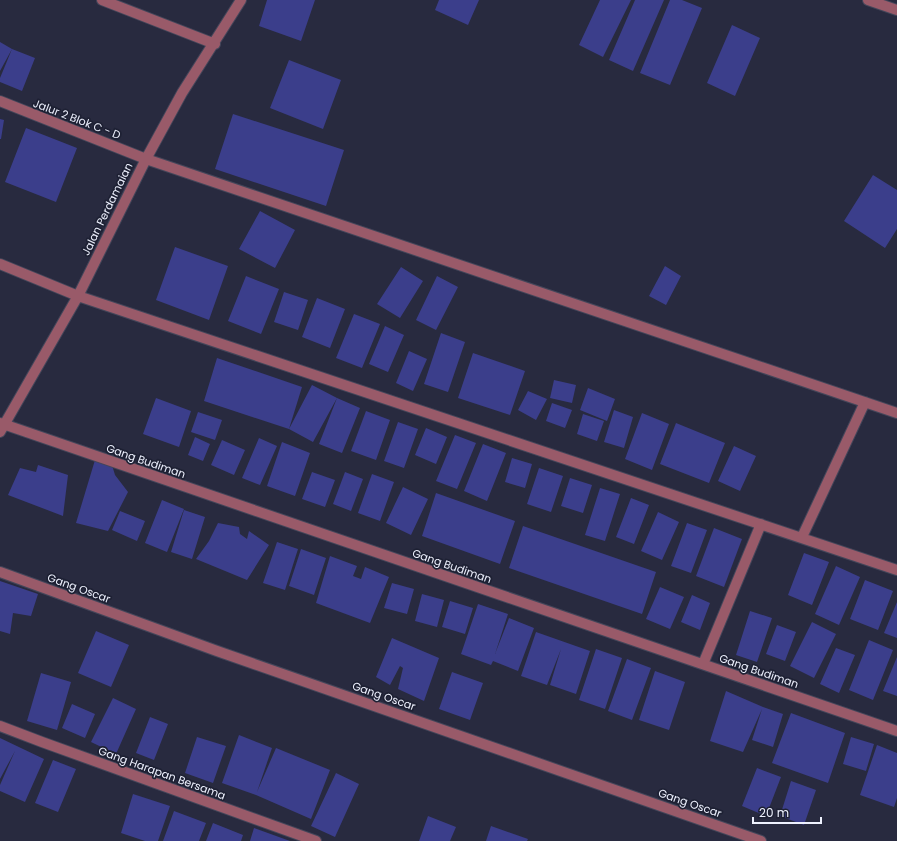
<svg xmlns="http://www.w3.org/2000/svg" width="897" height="841" font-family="Poppins,sans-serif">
  <rect width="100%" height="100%" fill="#282a3f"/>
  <path fill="#3b3e8b" d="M 267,0 L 315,0 L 301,41 L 259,26 Z
    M 439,0 L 479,0 L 468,25 L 435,10 Z
    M 600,0 L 631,0 L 603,57 L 579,45 Z
    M 635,0 L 664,0 L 633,71 L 609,60 Z
    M 670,0 L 682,0 L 702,8 L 670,85 L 640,73 Z
    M 732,25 L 760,38 L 735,96 L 707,83 Z
    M 0,42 L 12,49 L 35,58 L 22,91 L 0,82 L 0,78 L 12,49 L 0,71 Z
    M 289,60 L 341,80 L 323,129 L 270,108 Z
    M 233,114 L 344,150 L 326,206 L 215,169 Z
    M 0,119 L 4,120 L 1,139 L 0,139 Z
    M 26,128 L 77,148 L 56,202 L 5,182 Z
    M 873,175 L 897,190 L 897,229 L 885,248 L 844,221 Z
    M 260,211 L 295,230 L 275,268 L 239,249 Z
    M 175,247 L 228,266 L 209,320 L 156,300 Z
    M 665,266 L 681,276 L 666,305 L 649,296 Z
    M 401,267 L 423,281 L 400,318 L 377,304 Z
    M 246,276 L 279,289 L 261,334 L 228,321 Z
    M 437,276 L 458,287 L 436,330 L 416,320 Z
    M 284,292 L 308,300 L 298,330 L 274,322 Z
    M 317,298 L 345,309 L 330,348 L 302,337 Z
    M 354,314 L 380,324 L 362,368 L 336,358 Z
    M 385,326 L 404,335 L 388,372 L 369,364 Z
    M 441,333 L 465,342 L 448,392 L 424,384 Z
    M 409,351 L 427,359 L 413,391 L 396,383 Z
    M 473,353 L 525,371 L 510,415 L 458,398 Z
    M 217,358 L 302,387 L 289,429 L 204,401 Z
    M 554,380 L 576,385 L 572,403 L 550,398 Z
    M 312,385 L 337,398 L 313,442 L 289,429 Z
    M 588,388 L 615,399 L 607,421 L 580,410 Z
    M 528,391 L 547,399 L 536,420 L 518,410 Z
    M 156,398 L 191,411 L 179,447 L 143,434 Z
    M 337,398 L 360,408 L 342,453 L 319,444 Z
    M 552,403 L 572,410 L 565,428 L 546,421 Z
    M 614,410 L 633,417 L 624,448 L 604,442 Z
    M 366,411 L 390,420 L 376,460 L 351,451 Z
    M 198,412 L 222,420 L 215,440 L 191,432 Z
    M 642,413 L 669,424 L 652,470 L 625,459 Z
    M 583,414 L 604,421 L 597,441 L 577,434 Z
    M 398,422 L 418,429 L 404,468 L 384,461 Z
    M 676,423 L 725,443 L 709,483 L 660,464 Z
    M 426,428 L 447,437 L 436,464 L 415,455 Z
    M 455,435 L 476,443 L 457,489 L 436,481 Z
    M 195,437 L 210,444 L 203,461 L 188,455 Z
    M 259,438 L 277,446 L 260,485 L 242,478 Z
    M 222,440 L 245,450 L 234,475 L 211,465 Z
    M 282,442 L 310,453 L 295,496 L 267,486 Z
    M 483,444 L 506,453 L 487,501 L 464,491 Z
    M 734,446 L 756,456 L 740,491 L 718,481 Z
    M 512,458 L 532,464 L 525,488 L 505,482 Z
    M 95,460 L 112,465 L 115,475 L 128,492 L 108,531 L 76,523 Z
    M 38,465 L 68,475 L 63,516 L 8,495 L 20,468 L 36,472 Z
    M 539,468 L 563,476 L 551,512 L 527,504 Z
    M 312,472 L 335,480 L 325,507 L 302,499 Z
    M 345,472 L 363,479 L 351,511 L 333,504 Z
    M 372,474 L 394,482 L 380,521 L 358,513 Z
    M 570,478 L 592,485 L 583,513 L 561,506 Z
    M 403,487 L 428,499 L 411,535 L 386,523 Z
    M 600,488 L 620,494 L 605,541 L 585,535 Z
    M 436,493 L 515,521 L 500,564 L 422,536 Z
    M 631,498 L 649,505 L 634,544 L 616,537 Z
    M 162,500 L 184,509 L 167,552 L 145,543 Z
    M 184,510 L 205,517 L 192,559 L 171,552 Z
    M 120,511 L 145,521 L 137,541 L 112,530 Z
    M 658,512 L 679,522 L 662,560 L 641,551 Z
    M 218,523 L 239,527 L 240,534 L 247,539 L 249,531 L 269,545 L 247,580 L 196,559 L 209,541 Z
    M 687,523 L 707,530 L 691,573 L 671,566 Z
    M 523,526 L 656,572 L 642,614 L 509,568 Z
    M 714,528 L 742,539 L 724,587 L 696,576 Z
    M 277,542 L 298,549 L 285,590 L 263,583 Z
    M 301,549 L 326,558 L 314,595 L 289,586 Z
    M 804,553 L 829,562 L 812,605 L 788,595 Z
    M 330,556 L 357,566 L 353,576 L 361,579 L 365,567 L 389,577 L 370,623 L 316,603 Z
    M 836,566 L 860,577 L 839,625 L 815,614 Z
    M 865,580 L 893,591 L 878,630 L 850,619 Z
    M 0,581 L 38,594 L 31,616 L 13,613 L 10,634 L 0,631 Z
    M 392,583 L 414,589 L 407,614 L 384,608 Z
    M 660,587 L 684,597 L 670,629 L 646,619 Z
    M 422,594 L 444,600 L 437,627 L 415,621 Z
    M 692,595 L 710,603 L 700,630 L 681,622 Z
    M 450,601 L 473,608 L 465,634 L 442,627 Z
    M 897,602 L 897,638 L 884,633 Z
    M 478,604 L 508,614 L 495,654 L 509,618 L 534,628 L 518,671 L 493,661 L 491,665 L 461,654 Z
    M 750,611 L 772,618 L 757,662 L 736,655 Z
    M 812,622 L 836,634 L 814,678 L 790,666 Z
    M 777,625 L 796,632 L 785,661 L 766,654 Z
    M 96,631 L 129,645 L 111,687 L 78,673 Z
    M 536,632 L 590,651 L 576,694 L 550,685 L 561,649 L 547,685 L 521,676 Z
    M 392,638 L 439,658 L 424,701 L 398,689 L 403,668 L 400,666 L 390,685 L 376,677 Z
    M 869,640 L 893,650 L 873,700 L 849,690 Z
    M 836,648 L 855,655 L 839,693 L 820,684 Z
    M 596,649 L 622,658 L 605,709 L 579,700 Z
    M 897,657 L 897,696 L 883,691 Z
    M 627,659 L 651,668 L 632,720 L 608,711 Z
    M 655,671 L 685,682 L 669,730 L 639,720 Z
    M 452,672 L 483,683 L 470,720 L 439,709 Z
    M 41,673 L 71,682 L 57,730 L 27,721 Z
    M 726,691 L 763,707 L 783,714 L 773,747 L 752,740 L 762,709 L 743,752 L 710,741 Z
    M 113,698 L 136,709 L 116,754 L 91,742 Z
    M 72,704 L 95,714 L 85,738 L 62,728 Z
    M 791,713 L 845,733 L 828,783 L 772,763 Z
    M 150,717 L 168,724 L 154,760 L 136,753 Z
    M 239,735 L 272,748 L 257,792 L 276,748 L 330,770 L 311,819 L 256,795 L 222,783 Z
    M 197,737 L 226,746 L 213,783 L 185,773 Z
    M 851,737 L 874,744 L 866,771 L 843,764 Z
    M 0,738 L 44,759 L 25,802 L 0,791 L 0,785 L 15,751 L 0,779 Z
    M 877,745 L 897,753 L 897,798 L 894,807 L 860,795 Z
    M 53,760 L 76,769 L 58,812 L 35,803 Z
    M 757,768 L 781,777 L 766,816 L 742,806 Z
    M 336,773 L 359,784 L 335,837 L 311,826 Z
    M 791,781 L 816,790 L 804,825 L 780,816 Z
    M 133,794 L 170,806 L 158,841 L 145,841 L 121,833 Z
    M 174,811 L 206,823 L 199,841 L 163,841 Z
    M 428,816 L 456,827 L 450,841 L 419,841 Z
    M 213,823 L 243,835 L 241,841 L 206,841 Z
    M 491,826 L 528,839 L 527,841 L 486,841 Z
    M 254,828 L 290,841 L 250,841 Z"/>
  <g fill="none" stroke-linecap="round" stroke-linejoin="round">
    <g stroke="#44465a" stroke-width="12">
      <path id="minor" d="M 102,0 L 215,44
        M 868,0 L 897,10
        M 0,101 L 146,159 L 897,413
        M 0,264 L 78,296 L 897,570
        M 0,423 L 897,731
        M 0,432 L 78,296 L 146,159 L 182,93 L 241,0
        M 802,537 L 865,402
        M 0,572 L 217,651 L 761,841
        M 703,664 L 761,524
        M 0,726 L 42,742 L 316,841"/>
    </g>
    <use href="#minor" stroke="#995a69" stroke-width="10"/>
  </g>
  <g text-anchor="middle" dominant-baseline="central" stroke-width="3.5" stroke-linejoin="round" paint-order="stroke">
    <g font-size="11" fill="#eef1fe" stroke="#1e2134">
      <text transform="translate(77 119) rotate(21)">Jalur 2 Blok C - D</text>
      <text transform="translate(107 209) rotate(-64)">Jalan Perdamaian</text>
      <text transform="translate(146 461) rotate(19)">Gang Budiman</text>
      <text transform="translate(452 566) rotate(19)">Gang Budiman</text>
      <text transform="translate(79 588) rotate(20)">Gang Oscar</text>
      <text transform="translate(759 671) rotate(19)">Gang Budiman</text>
      <text transform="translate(384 696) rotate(19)">Gang Oscar</text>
      <text transform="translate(162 773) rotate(20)">Gang Harapan Bersama</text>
      <text transform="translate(690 803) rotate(19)">Gang Oscar</text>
    </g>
  </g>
  <path d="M753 817v6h68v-6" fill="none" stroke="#eef1fe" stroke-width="2"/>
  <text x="759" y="817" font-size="12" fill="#eef1fe" stroke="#1e2134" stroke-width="3" paint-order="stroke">20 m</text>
</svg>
